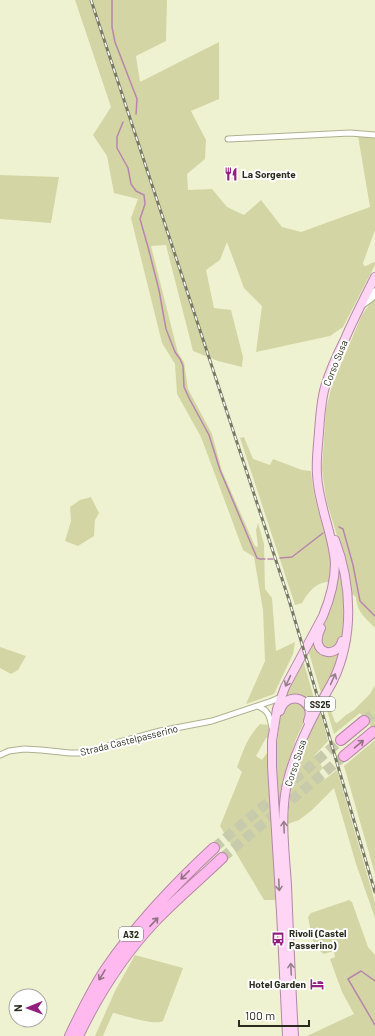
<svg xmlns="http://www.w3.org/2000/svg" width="375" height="1036" font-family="Barlow,sans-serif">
  <rect width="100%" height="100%" fill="#eff2d0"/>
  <path fill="#d3d6a4" d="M 75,0 L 167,0 L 166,41 L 136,56 L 140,82 L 219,42 L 219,99 L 191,111 L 206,140 L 205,159 L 187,174 L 188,190 L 212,189 L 227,207 L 244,215 L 261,200 L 282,227 L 301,232 L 370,207 L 358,136 L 375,138 L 375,230 L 363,263 L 364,266 C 369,266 371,262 375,262 L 375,265 L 343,327 L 330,336 L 256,352 L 262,306 L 244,288 L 227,242 L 220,260 L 206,270 L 214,308 L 231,310 L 243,357 L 242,367 L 218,361 L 193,351 L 166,245 L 151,246 L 178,353 L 184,362 L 188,389 L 212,434 L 222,471 L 255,546 L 258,547 L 256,530 L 258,523 L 264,544 L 265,589 L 272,598 L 276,651 L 295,642 L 293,654 L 274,694 L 246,704 L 265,661 L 263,610 L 254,557 L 243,550 L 201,437 L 177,394 L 175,364 L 162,343 L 131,218 L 138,199 L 114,193 L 107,156 L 93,135 L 111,107 Z
    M 0,175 L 59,177 L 51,223 L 0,219 Z
    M 375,296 L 375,628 C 365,617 357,613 356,597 L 351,593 L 349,575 L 327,503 L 325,491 L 322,469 L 326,409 L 332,385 L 361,317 C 365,309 371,304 375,296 Z
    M 244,437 L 253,459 L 270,465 L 273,459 L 302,470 L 311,471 C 312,483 314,494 317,506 C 321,522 328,537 330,554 C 332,563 331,573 330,582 C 317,581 308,592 302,603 L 295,605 L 240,438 Z
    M 91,497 L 99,513 L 95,520 L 94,536 L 78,546 L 65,541 L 71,521 L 70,507 L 80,500 Z
    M 337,572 L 340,572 L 342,573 L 344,608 L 342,637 L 341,641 L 333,650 L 323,648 L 319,636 L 332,606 Z
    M 315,638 L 317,648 L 341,648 L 332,675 L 322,696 L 308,650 Z
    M 0,647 L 26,656 L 18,670 L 11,674 L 0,668 Z
    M 303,660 L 316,705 L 311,714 L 307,702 L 283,701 L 287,691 Z
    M 375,685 L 375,731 L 360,713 L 334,734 L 326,707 L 329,706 L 335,722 L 337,723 L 346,715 L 354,710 L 370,694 Z
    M 291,701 L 301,703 L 307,711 L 305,720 L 296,739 L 292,752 L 279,806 L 277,800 L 275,756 L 277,743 L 281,714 Z
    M 320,711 L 328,741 L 314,756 L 323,768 L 318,773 L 324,780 L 337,770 L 375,902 L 375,918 L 356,864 L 334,788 L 311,811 L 299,820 L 288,824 C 288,783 302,746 320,711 Z
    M 260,724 L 269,725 L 268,738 L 266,738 L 256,756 L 262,760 L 266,754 L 267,754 L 276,900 L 264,900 L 220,826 L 242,772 L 237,767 C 244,749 247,738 260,724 Z
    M 375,740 L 375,874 L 344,766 Z
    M 349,900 L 352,902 L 368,947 L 375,955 L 375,1036 L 307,1036 L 354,1014 L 342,992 L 330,959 L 335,957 L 334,951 L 324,954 C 311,946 311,931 308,917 L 311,913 Z
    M 135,955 L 183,968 L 163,1021 C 154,1026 124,1015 113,1013 L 103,1036 L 95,1036 L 115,991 Z"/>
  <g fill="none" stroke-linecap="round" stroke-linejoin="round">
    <path stroke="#b985ac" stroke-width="1.5" d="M 112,0 L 112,27 L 115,42 L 137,99 L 136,114
      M 123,122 L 117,137 L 117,148 L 128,168 L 131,184 L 136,191 L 144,195 L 145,204 L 140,219 L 148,247 L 159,290 L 166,329 L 175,352 L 180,359 L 183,366 L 184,387 L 189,398 L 209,435 L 220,470 L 257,558 L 260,559 L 265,559
      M 339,527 L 343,529 L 353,565 L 360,601 L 375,616
      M 280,558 L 292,557 L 323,533
      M 268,559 L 273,559
      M 375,981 L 361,971 L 348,979 L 375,1025"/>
    <path stroke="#c8caac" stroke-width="10" stroke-dasharray="10 5" stroke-linecap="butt" d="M 364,721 L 375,712
      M 214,848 L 341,740
      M 222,858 L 344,756"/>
    <g stroke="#aeb090" stroke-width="7">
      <path id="minor" d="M 228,139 L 350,133 L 375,135
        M 272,728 C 270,717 269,710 257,706 L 272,701 L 281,697
        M 0,755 L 9,751 L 24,749 L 41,750 L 70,753 L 81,753 L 93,751 L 116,743 L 160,731 L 212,721 L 257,706"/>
    </g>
    <g stroke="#aeb090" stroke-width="9">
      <path id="tertiary" d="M 361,305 L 372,297 L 375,292"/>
    </g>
    <g stroke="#b487a5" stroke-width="10">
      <path id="primary" d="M 321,628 C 308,654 337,660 342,641
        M 280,711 C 287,688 317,700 308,721
        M 287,1036 L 281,912 L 272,766 L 272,741 L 277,709 L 285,687 L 323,616 C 330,599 335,582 335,563 C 333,534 318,504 317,474 C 316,460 318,446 319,432 C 320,417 321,401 325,387 C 330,370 337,355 345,339 C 354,318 365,297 375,277
        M 294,1036 C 291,986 289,935 287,885 C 285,855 281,824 285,795 C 289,766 302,738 315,713 C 321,702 327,692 333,681 C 354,637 352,585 335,540"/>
    </g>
    <g stroke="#b487a5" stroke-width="12">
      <path id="motorway" d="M 341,740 L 364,721
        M 344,756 L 373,732
        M 70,1036 C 81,1013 92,990 106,969 C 137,924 174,885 214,848
        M 78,1036 C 98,994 123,955 155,921 C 176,899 200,879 222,858"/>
    </g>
    <use href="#minor" stroke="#fff" stroke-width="5"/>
    <use href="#tertiary" stroke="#fff" stroke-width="7"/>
    <use href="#primary" stroke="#ffd5f5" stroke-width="8"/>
    <use href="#motorway" stroke="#ffb9ee" stroke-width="10"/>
    <g stroke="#797a65" stroke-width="3">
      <path id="rail" d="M 91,0 L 289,600 L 375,892"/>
    </g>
    <use href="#rail" stroke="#fff" stroke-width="1.5" stroke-dasharray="4.5" stroke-linecap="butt"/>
  </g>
  <defs><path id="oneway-shaft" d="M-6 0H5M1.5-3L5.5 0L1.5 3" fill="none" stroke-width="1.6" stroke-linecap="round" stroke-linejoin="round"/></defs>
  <g stroke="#94808a">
    <use href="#oneway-shaft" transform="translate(333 679) rotate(-66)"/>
    <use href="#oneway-shaft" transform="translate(288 681) rotate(115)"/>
    <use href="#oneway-shaft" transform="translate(284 827) rotate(-92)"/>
    <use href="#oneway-shaft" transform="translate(279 885) rotate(87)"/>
    <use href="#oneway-shaft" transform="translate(291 969) rotate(-93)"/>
  </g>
  <g stroke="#947286">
    <use href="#oneway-shaft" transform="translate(359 744) rotate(-40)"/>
    <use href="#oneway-shaft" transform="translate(185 875) rotate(135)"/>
    <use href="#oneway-shaft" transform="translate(154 922) rotate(-47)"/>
    <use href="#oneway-shaft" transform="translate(102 975) rotate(121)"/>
  </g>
  <defs>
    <g id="restaurant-bare" transform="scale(1.08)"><path d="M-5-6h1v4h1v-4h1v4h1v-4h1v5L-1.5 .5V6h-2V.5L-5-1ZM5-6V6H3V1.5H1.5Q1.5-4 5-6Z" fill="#922080" stroke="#fff" stroke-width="2.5" paint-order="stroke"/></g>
    <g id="bus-bare" transform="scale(1.08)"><path d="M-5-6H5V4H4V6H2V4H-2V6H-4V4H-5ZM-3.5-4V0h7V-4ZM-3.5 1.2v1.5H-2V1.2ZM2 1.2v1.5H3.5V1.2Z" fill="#922080" stroke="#fff" stroke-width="2.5" paint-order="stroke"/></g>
    <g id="hotel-bare" transform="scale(1.08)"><path d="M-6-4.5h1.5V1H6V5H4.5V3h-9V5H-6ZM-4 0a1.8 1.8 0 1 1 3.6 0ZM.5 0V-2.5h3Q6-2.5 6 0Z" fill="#922080" stroke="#fff" stroke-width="2.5" paint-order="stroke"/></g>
  </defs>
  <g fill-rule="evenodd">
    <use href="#restaurant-bare" x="231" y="174"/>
    <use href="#bus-bare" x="278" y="939"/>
    <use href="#hotel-bare" x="317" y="984"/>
  </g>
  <g text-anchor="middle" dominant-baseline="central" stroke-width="4" stroke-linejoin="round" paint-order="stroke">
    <g fill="#fff" stroke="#6a6b62" stroke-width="1">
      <rect x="305" y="697" width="30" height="14" rx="3"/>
      <rect x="119" y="927" width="24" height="14" rx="3"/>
    </g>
    <g font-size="9" font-weight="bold" fill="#2a2b1e">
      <text x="320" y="704">SS25</text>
      <text x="131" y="934">A32</text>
    </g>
    <g font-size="10" font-weight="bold" fill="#2a2b1e" stroke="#fff" text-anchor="start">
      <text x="242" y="174">La Sorgente</text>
      <text x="289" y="933">Rivoli (Castel<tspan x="289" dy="12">Passerino)</tspan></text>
      <text x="306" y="984" text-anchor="end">Hotel Garden</text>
    </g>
    <g font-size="10" fill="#2a2b1e" stroke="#fff">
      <text transform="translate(335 363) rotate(-68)">Corso Susa</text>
      <text transform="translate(129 740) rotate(-14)">Strada Castelpasserino</text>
      <text transform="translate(295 763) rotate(-72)">Corso Susa</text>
    </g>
  </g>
  <g transform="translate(28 1008) rotate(269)"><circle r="19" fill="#ffffff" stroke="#aaaaa5"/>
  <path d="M0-3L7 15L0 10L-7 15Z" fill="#922080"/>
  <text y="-6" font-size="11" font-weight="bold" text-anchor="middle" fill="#2a2b1e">N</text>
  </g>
  <path d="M239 1020v6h70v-6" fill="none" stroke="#2a2b1e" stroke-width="2"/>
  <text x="245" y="1020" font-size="12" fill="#2a2b1e" stroke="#ffffff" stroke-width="3" paint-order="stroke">100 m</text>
</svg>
